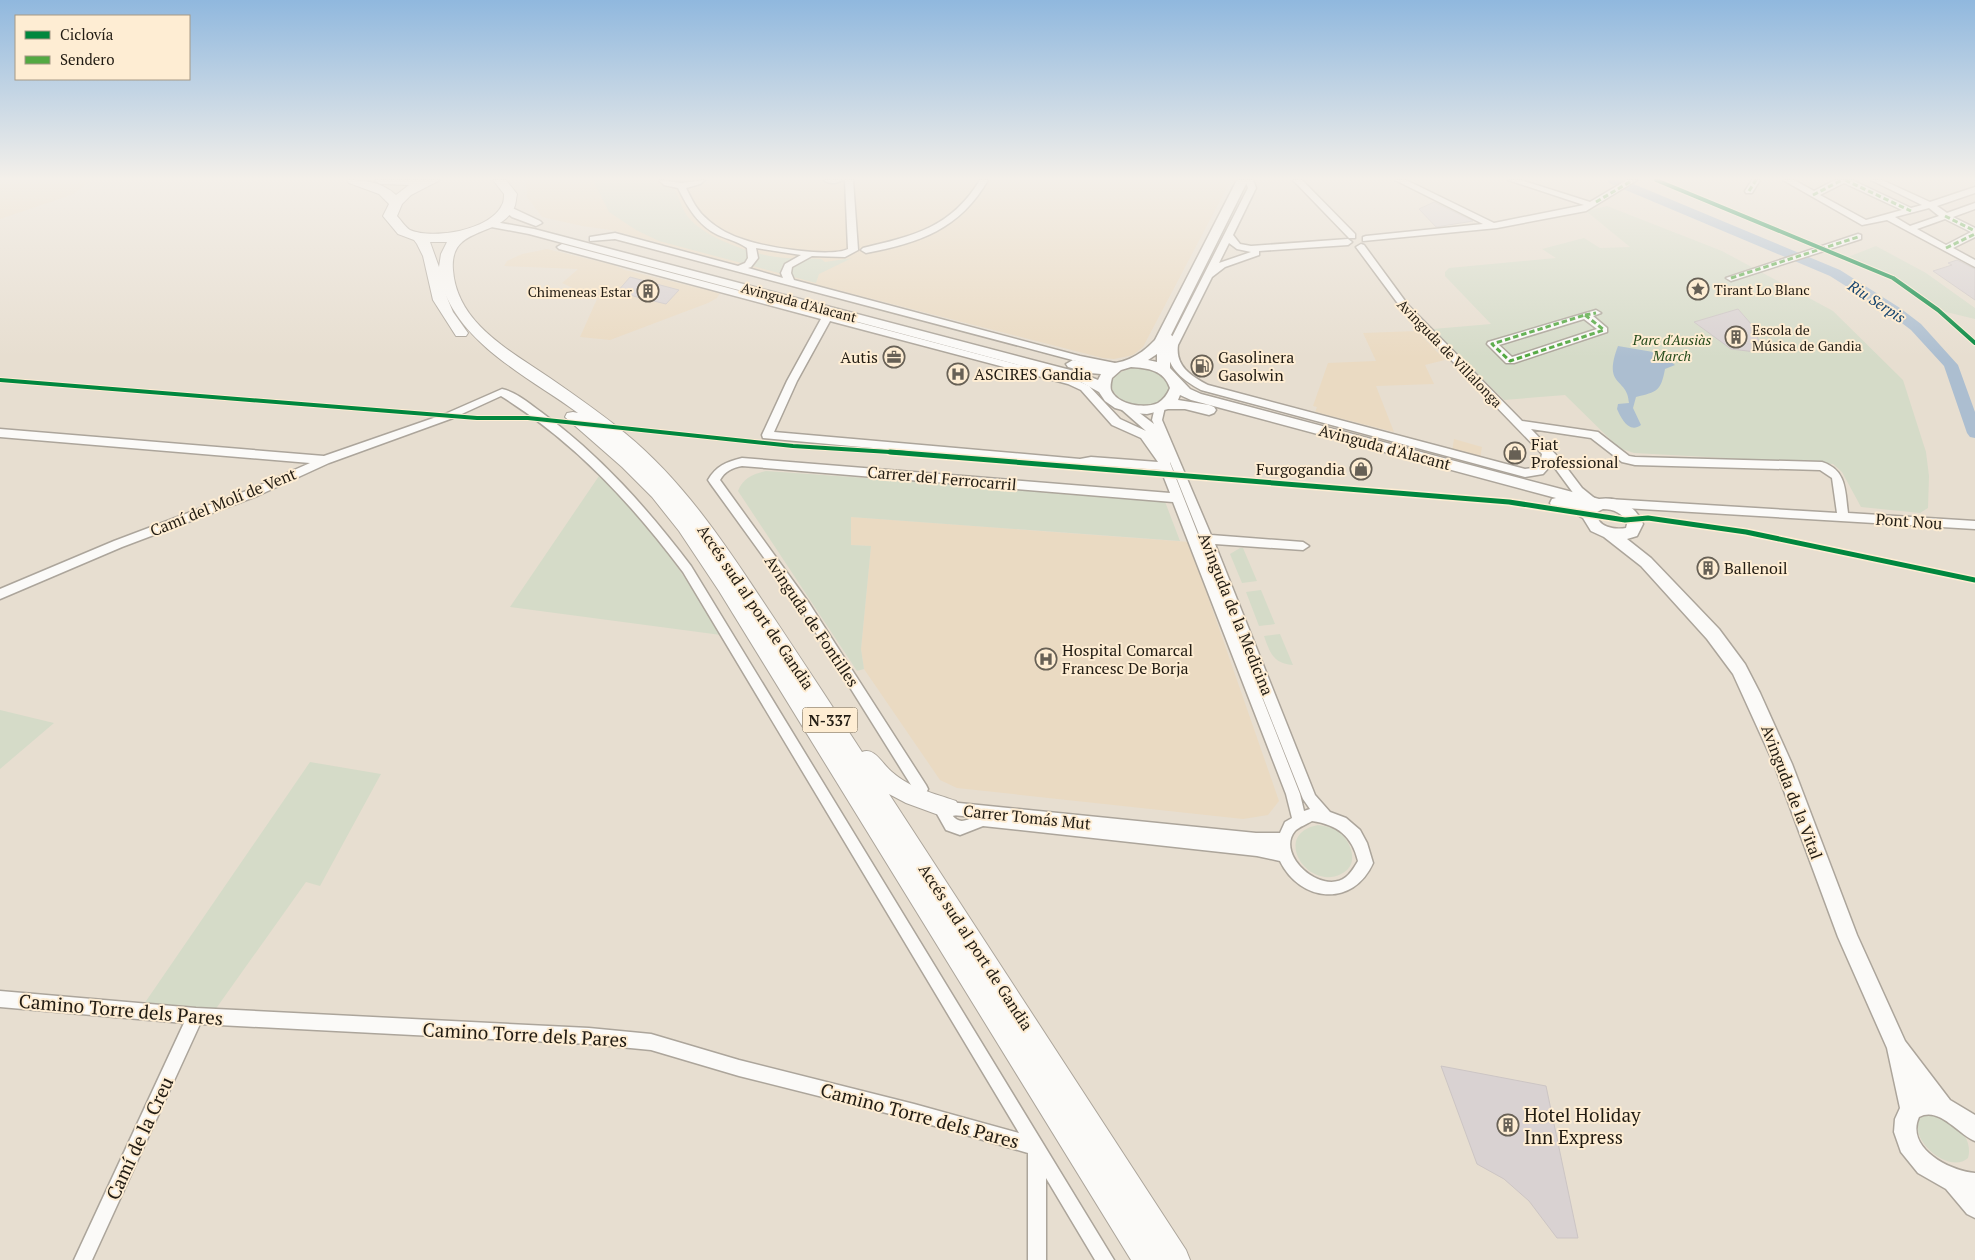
<svg xmlns="http://www.w3.org/2000/svg" width="1975" height="1260" font-family="'PT Serif',serif">
  <rect width="100%" height="100%" fill="#e7ded0"/>
  <path fill="#eadac2" d="M 0,180 L 91,180 L 74,194 L 0,219 Z
    M 526,180 L 1231,180 L 1143,347 L 1133,355 L 1114,359 L 1103,358 L 736,264 L 611,230 L 582,226 L 542,217 L 527,197 Z
    M 547,249 L 614,265 L 625,270 L 720,293 L 717,298 L 708,303 L 610,340 L 580,337 L 597,299 L 562,283 L 578,269 L 504,266 L 507,261 L 522,254 Z
    M 1417,331 L 1445,360 L 1425,365 L 1434,384 L 1376,386 L 1394,432 L 1315,412 L 1317,407 L 1313,406 L 1328,363 L 1376,361 L 1363,333 Z
    M 1454,439 L 1482,447 L 1480,459 L 1452,452 Z
    M 851,517 L 1189,542 L 1279,801 L 1268,815 L 1243,819 L 957,788 L 940,780 L 864,669 L 861,649 L 871,546 L 851,545 Z"/>
  <path fill="#d5dbc8" d="M 593,180 L 656,180 L 660,185 L 674,189 C 680,198 681,208 688,217 C 707,240 757,256 786,258 C 798,259 810,258 821,259 L 825,262 L 852,258 L 819,274 L 816,283 L 659,241 L 636,230 L 609,212 Z
    M 1607,206 L 1722,251 L 1833,311 L 1903,380 L 1926,452 L 1929,476 L 1928,508 L 1920,513 L 1861,507 L 1842,472 L 1833,464 L 1634,453 L 1619,448 L 1565,395 L 1504,400 L 1433,329 L 1491,324 L 1445,276 L 1445,272 L 1449,268 L 1556,258 L 1542,249 L 1584,238 L 1600,248 L 1630,247 L 1586,211 Z
    M 1876,246 L 1926,273 L 1975,308 L 1975,319 L 1946,312 L 1907,284 L 1848,257 Z
    M 1134,368 C 1149,369 1163,372 1169,387 L 1165,398 C 1130,423 1083,378 1134,368 Z
    M 766,471 L 1164,499 L 1180,541 L 851,517 L 851,545 L 871,546 L 861,649 L 864,669 L 857,671 L 738,491 C 743,478 753,474 766,471 Z
    M 601,473 C 649,525 685,574 721,635 L 510,607 Z
    M 1240,548 L 1243,548 L 1257,581 L 1242,583 L 1230,554 Z
    M 1261,590 L 1275,624 L 1259,626 L 1246,592 Z
    M 1280,634 L 1293,665 C 1273,663 1270,653 1264,636 Z
    M 0,710 L 54,723 L 0,769 Z
    M 310,762 L 381,774 L 320,886 L 306,882 L 215,1010 L 144,1004 Z
    M 1318,825 C 1324,826 1331,827 1336,830 C 1351,839 1361,865 1341,874 C 1307,891 1271,834 1318,825 Z
    M 1925,1113 C 1946,1113 1975,1134 1968,1158 C 1947,1177 1899,1131 1925,1113 Z"/>
  <path fill="#acbed0" d="M 1618,346 L 1659,353 L 1675,365 L 1665,369 C 1661,391 1657,392 1636,397 L 1633,408 L 1641,425 C 1629,434 1621,418 1617,409 L 1618,404 L 1629,403 C 1628,377 1602,388 1618,346 Z"/>
  <g fill="none" stroke-linecap="round" stroke-linejoin="round">
    <path fill="#acbed0" fill-rule="evenodd" d="M 1607,180 L 1624,180 L 1840,270 L 1900,308 L 1921,324 L 1958,365 L 1975,412 L 1975,438 L 1970,437 L 1967,433 L 1944,366 L 1911,330 L 1890,314 L 1830,276 L 1609,183 Z"/>
  </g>
  <path fill="#d9d2d2" stroke="#ccc5c4" d="M 1434,202 L 1473,221 L 1436,227 L 1419,209 Z
    M 1957,260 L 1975,269 L 1975,300 L 1933,271 L 1952,265 L 1948,263 Z
    M 630,277 L 679,290 L 666,304 L 617,292 Z
    M 1738,309 L 1752,325 L 1764,353 L 1731,349 L 1694,322 Z
    M 1441,1066 L 1546,1086 L 1578,1238 L 1557,1238 L 1529,1201 L 1504,1179 L 1477,1164 Z"/>
  <g fill="none" stroke-linecap="round" stroke-linejoin="round">
    <g stroke="#aca59b" stroke-width="3">
      <path id="minor" d="M 659,180 L 682,183 L 705,180 L 700,184 L 686,188 C 692,200 697,211 708,220 C 718,229 732,236 745,240 C 765,247 830,258 848,249 L 845,180 L 853,180 L 858,250 L 845,257 L 812,256 L 792,267 L 791,273 L 794,280 L 1080,356 L 1115,363 L 1120,366 L 1115,369 L 1080,362 L 615,239 L 590,241 L 590,237 L 615,233 L 738,266 L 745,263 L 748,258 L 747,248 C 739,242 727,239 718,235 C 698,225 688,208 678,188 L 664,185 ZM 756,248 L 801,255 L 785,264 L 781,273 L 783,278 L 748,268 L 751,267 L 758,258 Z
        M 824,180 L 842,180 C 838,184 828,184 824,180 Z
        M 980,180 L 988,180 C 960,229 919,243 866,253 L 861,250 L 863,248 C 913,236 951,228 980,180 Z
        M 1245,180 L 1253,180 L 1256,188 L 1233,235 L 1240,244 L 1251,246 L 1348,239 L 1352,242 L 1348,245 L 1259,251 L 1259,255 L 1225,267 L 1212,277 L 1178,345 C 1175,366 1191,376 1208,385 L 1525,469 L 1539,467 L 1542,454 L 1402,309 L 1356,247 L 1361,244 L 1364,245 L 1408,305 L 1522,421 L 1598,432 L 1629,456 L 1635,457 L 1822,462 C 1847,470 1845,491 1848,513 L 1975,521 L 1975,529 L 1608,507 L 1602,503 L 1608,499 L 1837,513 L 1832,478 L 1820,470 L 1635,465 L 1622,462 L 1591,438 L 1531,429 L 1560,459 L 1582,488 L 1598,501 L 1596,504 L 1592,505 L 1574,494 L 1552,464 L 1543,474 L 1525,477 L 1201,390 C 1183,380 1165,367 1168,345 L 1248,188 ZM 1229,243 L 1237,249 L 1251,252 L 1219,263 Z
        M 1293,180 L 1302,180 L 1355,234 L 1355,238 L 1349,238 Z
        M 1395,180 L 1406,180 L 1494,223 L 1584,205 L 1508,180 L 1521,180 L 1590,202 L 1627,180 L 1637,180 L 1586,211 L 1497,228 L 1363,241 L 1363,237 L 1366,236 L 1483,224 Z
        M 1752,180 L 1760,180 L 1752,193 L 1746,193 L 1745,191 Z
        M 1783,180 L 1794,180 L 1814,191 L 1835,180 L 1852,180 L 1911,208 L 1922,205 L 1871,180 L 1882,180 L 1930,202 L 1975,187 L 1975,193 L 1937,206 L 1947,213 L 1975,203 L 1975,209 L 1953,217 L 1975,228 L 1975,237 L 1953,248 L 1975,260 L 1975,267 L 1887,220 L 1862,225 ZM 1844,183 L 1902,210 L 1866,220 L 1820,195 ZM 1929,208 L 1939,216 L 1910,226 L 1895,217 ZM 1945,219 L 1971,232 L 1946,245 L 1917,229 Z
        M 1858,234 L 1861,235 L 1861,239 L 1734,280 L 1731,281 L 1726,278 Z
        M 562,244 L 1076,380 L 1089,386 L 1120,419 L 1146,431 L 1121,409 L 1120,407 L 1121,405 L 1129,405 L 1154,424 L 1152,420 L 1155,407 L 1160,404 L 1164,405 L 1165,407 L 1162,420 L 1211,535 L 1303,542 L 1309,546 L 1303,550 L 1215,544 L 1315,795 L 1330,812 L 1346,818 L 1360,830 L 1367,843 L 1373,863 C 1353,908 1300,902 1280,861 L 1257,856 L 983,826 L 960,835 L 946,830 L 937,814 L 944,804 L 949,802 L 1256,833 L 1280,833 L 1285,822 L 1292,818 L 1286,794 L 1173,502 L 742,466 C 732,468 725,471 720,480 L 809,603 L 926,785 L 928,789 L 926,793 L 921,795 L 916,793 L 801,609 L 710,483 L 708,480 C 716,466 726,462 742,458 L 1170,493 L 1161,470 L 1091,465 L 1080,467 L 763,438 L 762,435 L 787,381 L 821,319 L 559,249 L 557,247 ZM 830,321 L 1068,384 L 1081,390 L 1112,425 L 1141,438 L 1158,462 L 1091,457 L 1080,459 L 774,432 L 797,381 ZM 1170,462 L 1173,469 L 1201,539 L 1200,540 L 1303,799 L 1310,809 L 1304,811 L 1300,794 L 1170,463 ZM 952,815 L 974,817 C 965,821 959,824 952,815 ZM 1312,821 C 1338,825 1352,836 1358,861 C 1355,866 1351,873 1346,877 C 1322,896 1275,855 1295,831 C 1299,827 1307,824 1312,821 Z
        M 1596,310 L 1601,313 L 1593,316 L 1607,328 L 1607,332 L 1514,363 L 1506,363 L 1487,344 L 1488,342 ZM 1584,319 L 1597,329 L 1512,357 L 1499,345 Z
        M 502,389 C 516,392 530,404 541,412 C 600,455 647,508 691,566 L 1114,1260 L 1095,1260 L 1046,1178 L 1046,1260 L 1028,1260 L 1028,1153 L 914,1120 L 739,1076 L 651,1050 L 589,1044 L 200,1024 L 92,1260 L 74,1260 L 184,1023 L 0,1007 L 0,991 L 196,1008 L 589,1028 L 651,1034 L 739,1060 L 914,1104 L 1019,1133 L 683,572 C 631,503 575,442 501,396 L 453,418 L 329,463 L 257,496 L 122,547 L 0,599 L 0,589 L 114,541 L 249,490 L 310,463 L 0,437 L 0,429 L 324,456 L 445,414 Z"/>
    </g>
    <g stroke="#aca59b" stroke-width="3">
      <path id="major" d="M 1237,180 L 1248,180 L 1171,335 L 1175,338 L 1170,347 L 1170,368 L 1190,389 L 1201,394 L 1599,499 C 1618,496 1636,506 1643,524 L 1637,536 L 1627,539 L 1651,558 L 1719,629 L 1745,664 L 1760,693 L 1792,764 L 1857,935 L 1905,1041 L 1950,1100 L 1975,1115 L 1975,1141 C 1958,1134 1939,1106 1919,1117 C 1905,1148 1950,1171 1975,1173 L 1975,1218 L 1967,1214 L 1946,1189 L 1918,1173 L 1901,1152 L 1894,1132 L 1895,1119 L 1900,1108 L 1887,1048 L 1838,937 L 1774,764 L 1733,674 L 1707,639 L 1641,566 L 1604,537 L 1591,531 L 1583,518 L 1571,511 L 1552,507 L 1550,503 L 1552,499 L 1556,498 L 1191,400 L 1180,395 L 1178,400 L 1209,405 L 1214,407 L 1216,410 L 1214,413 L 1209,415 L 1185,409 L 1168,409 L 1147,414 L 1133,413 L 1115,408 L 1105,401 L 1099,392 L 1079,381 L 529,234 L 486,226 L 484,224 L 490,221 L 534,229 L 1078,372 L 1098,380 L 1101,374 L 1090,373 L 1068,367 L 1066,364 L 1073,360 C 1105,368 1131,366 1155,340 ZM 1157,354 L 1157,362 L 1148,360 ZM 1131,367 C 1148,368 1164,370 1170,388 C 1167,395 1164,399 1158,403 C 1145,409 1117,405 1111,390 C 1110,386 1111,382 1112,378 L 1121,370 ZM 1603,509 C 1613,509 1624,513 1627,524 L 1626,528 C 1614,530 1596,527 1597,512 Z
        M 508,206 L 540,221 L 542,223 L 536,226 L 512,217 L 502,209 Z"/>
    </g>
    <g stroke="#aca59b" stroke-width="2">
      <path id="highway" d="M 347,180 C 365,180 382,182 396,195 L 409,185 L 380,184 L 374,180 L 440,180 L 411,195 L 402,204 L 397,216 C 401,220 405,227 410,230 C 433,240 491,230 502,205 C 504,202 504,197 504,194 L 493,180 L 506,180 L 517,194 C 516,198 516,204 514,208 C 499,239 449,225 453,270 C 457,324 511,351 550,378 C 576,396 602,414 626,434 C 682,480 723,541 762,600 C 796,651 829,701 862,752 C 875,747 882,764 892,772 C 911,789 934,793 956,801 L 960,808 L 956,815 L 949,817 L 936,814 L 906,803 L 889,794 L 1186,1250 L 1190,1260 L 1131,1260 L 719,591 L 679,531 L 652,497 L 622,467 L 565,417 L 567,413 L 573,412 L 578,413 C 533,380 467,348 445,293 L 453,312 L 468,333 L 466,336 L 456,336 L 433,300 L 423,256 L 417,244 L 414,240 L 398,234 L 383,216 L 389,204 L 379,194 L 349,183 ZM 430,242 L 447,242 L 441,254 L 439,267 Z"/>
    </g>
    <use href="#minor" fill="#fbfaf8" fill-rule="evenodd"/>
    <use href="#major" fill="#fbfaf8" fill-rule="evenodd"/>
    <use href="#highway" fill="#fbfaf8" fill-rule="evenodd"/>
    <path stroke="#53a942" stroke-width="3" stroke-dasharray="5.5 3" stroke-linecap="butt" d="M 1845,180 L 1911,211
      M 1749,191 L 1756,180
      M 1813,195 L 1842,180
      M 1596,202 L 1633,180
      M 1945,216 L 1975,231
      M 1946,248 L 1975,234
      M 1731,278 L 1858,237
      M 1585,315 L 1604,330 L 1510,361 L 1492,344 Z
      M 1585,315 L 1596,313"/>
    <g stroke="#feedd3" stroke-width="6">
      <path id="cycleway-far1" d="M 1656,180 L 1893,278 L 1938,310 L 1975,343
        M 0,380 L 477,418 L 528,418 L 793,446 L 906,453"/>
    </g>
    <g stroke="#feedd3" stroke-width="8">
      <path id="cycleway" d="M 890,452 L 1509,502 L 1625,520 L 1648,518 L 1746,532 L 1975,580"/>
    </g>
    <use href="#cycleway-far1" stroke="#00873e" stroke-width="4"/>
    <use href="#cycleway" stroke="#00873e" stroke-width="5"/>
  </g>
  <linearGradient id="sky" x2="0" y2="1"><stop stop-color="#90b8de"/><stop offset="0.5" stop-color="#f4f0ea"/><stop offset="1" stop-color="#f4f0ea" stop-opacity="0"/></linearGradient>
  <rect width="1975" height="357" fill="url(#sky)"/>
  <defs>
    <g id="sight-ring" transform="scale(1.125)"><circle r="9.5" fill="#feedd3" stroke="#676055" stroke-width="1.5"/><path d="M0-6L1.8-2.2L6-1.7L2.9 1.2L3.7 5.4L0 3.3L-3.7 5.4L-2.9 1.2L-6-1.7L-1.8-2.2Z" fill="#676055"/></g>
    <g id="building-ring" transform="scale(1.125)"><circle r="9.5" fill="#feedd3" stroke="#676055" stroke-width="1.5"/><path d="M-4-6H4V6H1V3H-1V6H-4ZM-2.5-4.3h1.7v1.8h-1.7ZM.8-4.3h1.7v1.8H.8ZM-2.5-1h1.7V.8h-1.7ZM.8-1h1.7V.8H.8Z" fill="#676055"/></g>
    <g id="office-ring" transform="scale(1.125)"><circle r="9.5" fill="#feedd3" stroke="#676055" stroke-width="1.5"/><path d="M-6-3h4V-5.5h4V-3h4V5H-6ZM-1-4.5V-3h2v-1.5ZM-6 0V1H6V0Z" fill="#676055"/></g>
    <g id="fuel-ring" transform="scale(1.125)"><circle r="9.5" fill="#feedd3" stroke="#676055" stroke-width="1.5"/><path d="M-5.5-6h7V0h2V4h1.3V-2.5L3-4.5l.8-.8L6-3V5H2.5V1h-1V6h-7ZM-4.2-4.7v3.2H.2V-4.7Z" fill="#676055"/></g>
    <g id="hospital-ring" transform="scale(1.125)"><circle r="9.5" fill="#feedd3" stroke="#676055" stroke-width="1.5"/><path d="M-5-5h3v3.5h4V-5h3V5h-3V1.5h-4V5h-3Z" fill="#676055"/></g>
    <g id="shop-ring" transform="scale(1.125)"><circle r="9.5" fill="#feedd3" stroke="#676055" stroke-width="1.5"/><path d="M-5-2.5h2.3a2.7 3.5 0 0 1 5.4 0H5L5.5 6h-11ZM-1.5-2.5h3a1.5 2.3 0 0 0-3 0Z" fill="#676055"/></g>
  </defs>
  <g fill-rule="evenodd">
    <use href="#sight-ring" x="1698" y="289"/>
    <use href="#building-ring" x="648" y="291"/>
    <use href="#building-ring" x="1736" y="337"/>
    <use href="#office-ring" x="894" y="357"/>
    <use href="#fuel-ring" x="1202" y="366"/>
    <use href="#hospital-ring" x="958" y="374"/>
    <use href="#shop-ring" x="1515" y="453"/>
    <use href="#shop-ring" x="1361" y="469"/>
    <use href="#building-ring" x="1708" y="568"/>
    <use href="#hospital-ring" x="1046" y="659"/>
    <use href="#building-ring" x="1508" y="1125"/>
  </g>
  <g text-anchor="middle" dominant-baseline="central" stroke-width="4" stroke-linejoin="round" paint-order="stroke">
    <g font-size="14" fill="#221c13" stroke="#feedd3" text-anchor="start">
      <text x="1714" y="289">Tirant Lo Blanc</text>
      <text x="632" y="291" text-anchor="end">Chimeneas Estar</text>
      <text x="1752" y="329">Escola de<tspan x="1752" dy="16">Música de Gandia</tspan></text>
    </g>
    <g font-size="14" fill="#221c13" stroke="#feedd3">
      <text transform="translate(799 302) rotate(15)">Avinguda d'Alacant</text>
      <text transform="translate(1450 353) rotate(46)">Avinguda de Villalonga</text>
    </g>
    <g font-size="14" font-style="italic" fill="#244a1a" stroke="#feedd3">
      <text x="1672" y="339">Parc d'Ausiàs<tspan x="1672" dy="16">March</tspan></text>
    </g>
    <g font-size="15" font-style="italic" fill="#184670" stroke="#feedd3">
      <text transform="translate(1877 301) rotate(33)">Riu Serpis</text>
    </g>
    <rect fill="#feedd3" stroke="#645b4d" stroke-width="1" x="802.5" y="707.5" width="55" height="25" rx="4"/>
    <g font-size="15" font-weight="bold" fill="#221c13">
      <text x="830" y="720">N-337</text>
    </g>
    <g font-size="16" fill="#221c13" stroke="#feedd3" text-anchor="start">
      <text x="878" y="357" text-anchor="end">Autis</text>
      <text x="1218" y="357">Gasolinera<tspan x="1218" dy="18">Gasolwin</tspan></text>
      <text x="974" y="374">ASCIRES Gandia</text>
      <text x="1531" y="444">Fiat<tspan x="1531" dy="18">Professional</tspan></text>
      <text x="1345" y="469" text-anchor="end">Furgogandia</text>
      <text x="1724" y="568">Ballenoil</text>
      <text x="1062" y="650">Hospital Comarcal<tspan x="1062" dy="18">Francesc De Borja</tspan></text>
    </g>
    <g font-size="16" fill="#221c13" stroke="#feedd3">
      <text transform="translate(1385 447) rotate(15)">Avinguda d'Alacant</text>
      <text transform="translate(942 478) rotate(5)">Carrer del Ferrocarril</text>
      <text transform="translate(223 502) rotate(-22)">Camí del Molí de Vent</text>
      <text transform="translate(1909 521) rotate(4)">Pont Nou</text>
      <text transform="translate(756 607) rotate(56)">Accés sud al port de Gandia</text>
      <text transform="translate(1236 614) rotate(68)">Avinguda de la Medicina</text>
      <text transform="translate(812 621) rotate(56)">Avinguda de Fontilles</text>
      <text transform="translate(1792 792) rotate(69)">Avinguda de la Vital</text>
      <text transform="translate(1027 817) rotate(6)">Carrer Tomás Mut</text>
      <text transform="translate(976 947) rotate(57)">Accés sud al port de Gandia</text>
    </g>
    <g font-size="19" fill="#221c13" stroke="#feedd3">
      <text transform="translate(121 1009) rotate(5)">Camino Torre dels Pares</text>
      <text transform="translate(525 1034) rotate(3)">Camino Torre dels Pares</text>
      <text transform="translate(920 1115) rotate(15)">Camino Torre dels Pares</text>
      <text transform="translate(139 1138) rotate(-65)">Camí de la Creu</text>
    </g>
    <g font-size="19" fill="#221c13" stroke="#feedd3" text-anchor="start">
      <text x="1524" y="1114">Hotel Holiday<tspan x="1524" dy="22">Inn Express</tspan></text>
    </g>
  </g>
  <rect x="15" y="15" width="175" height="65" fill="#feedd3" stroke="#a69986"/>
  <rect x="25" y="31" width="25" height="8" fill="#00873e" stroke="#a69986"/>
  <text x="60" y="40" font-size="15" fill="#221c13">Ciclovía</text>
  <rect x="25" y="56" width="25" height="8" fill="#53a942" stroke="#a69986"/>
  <text x="60" y="65" font-size="15" fill="#221c13">Sendero</text>
</svg>
